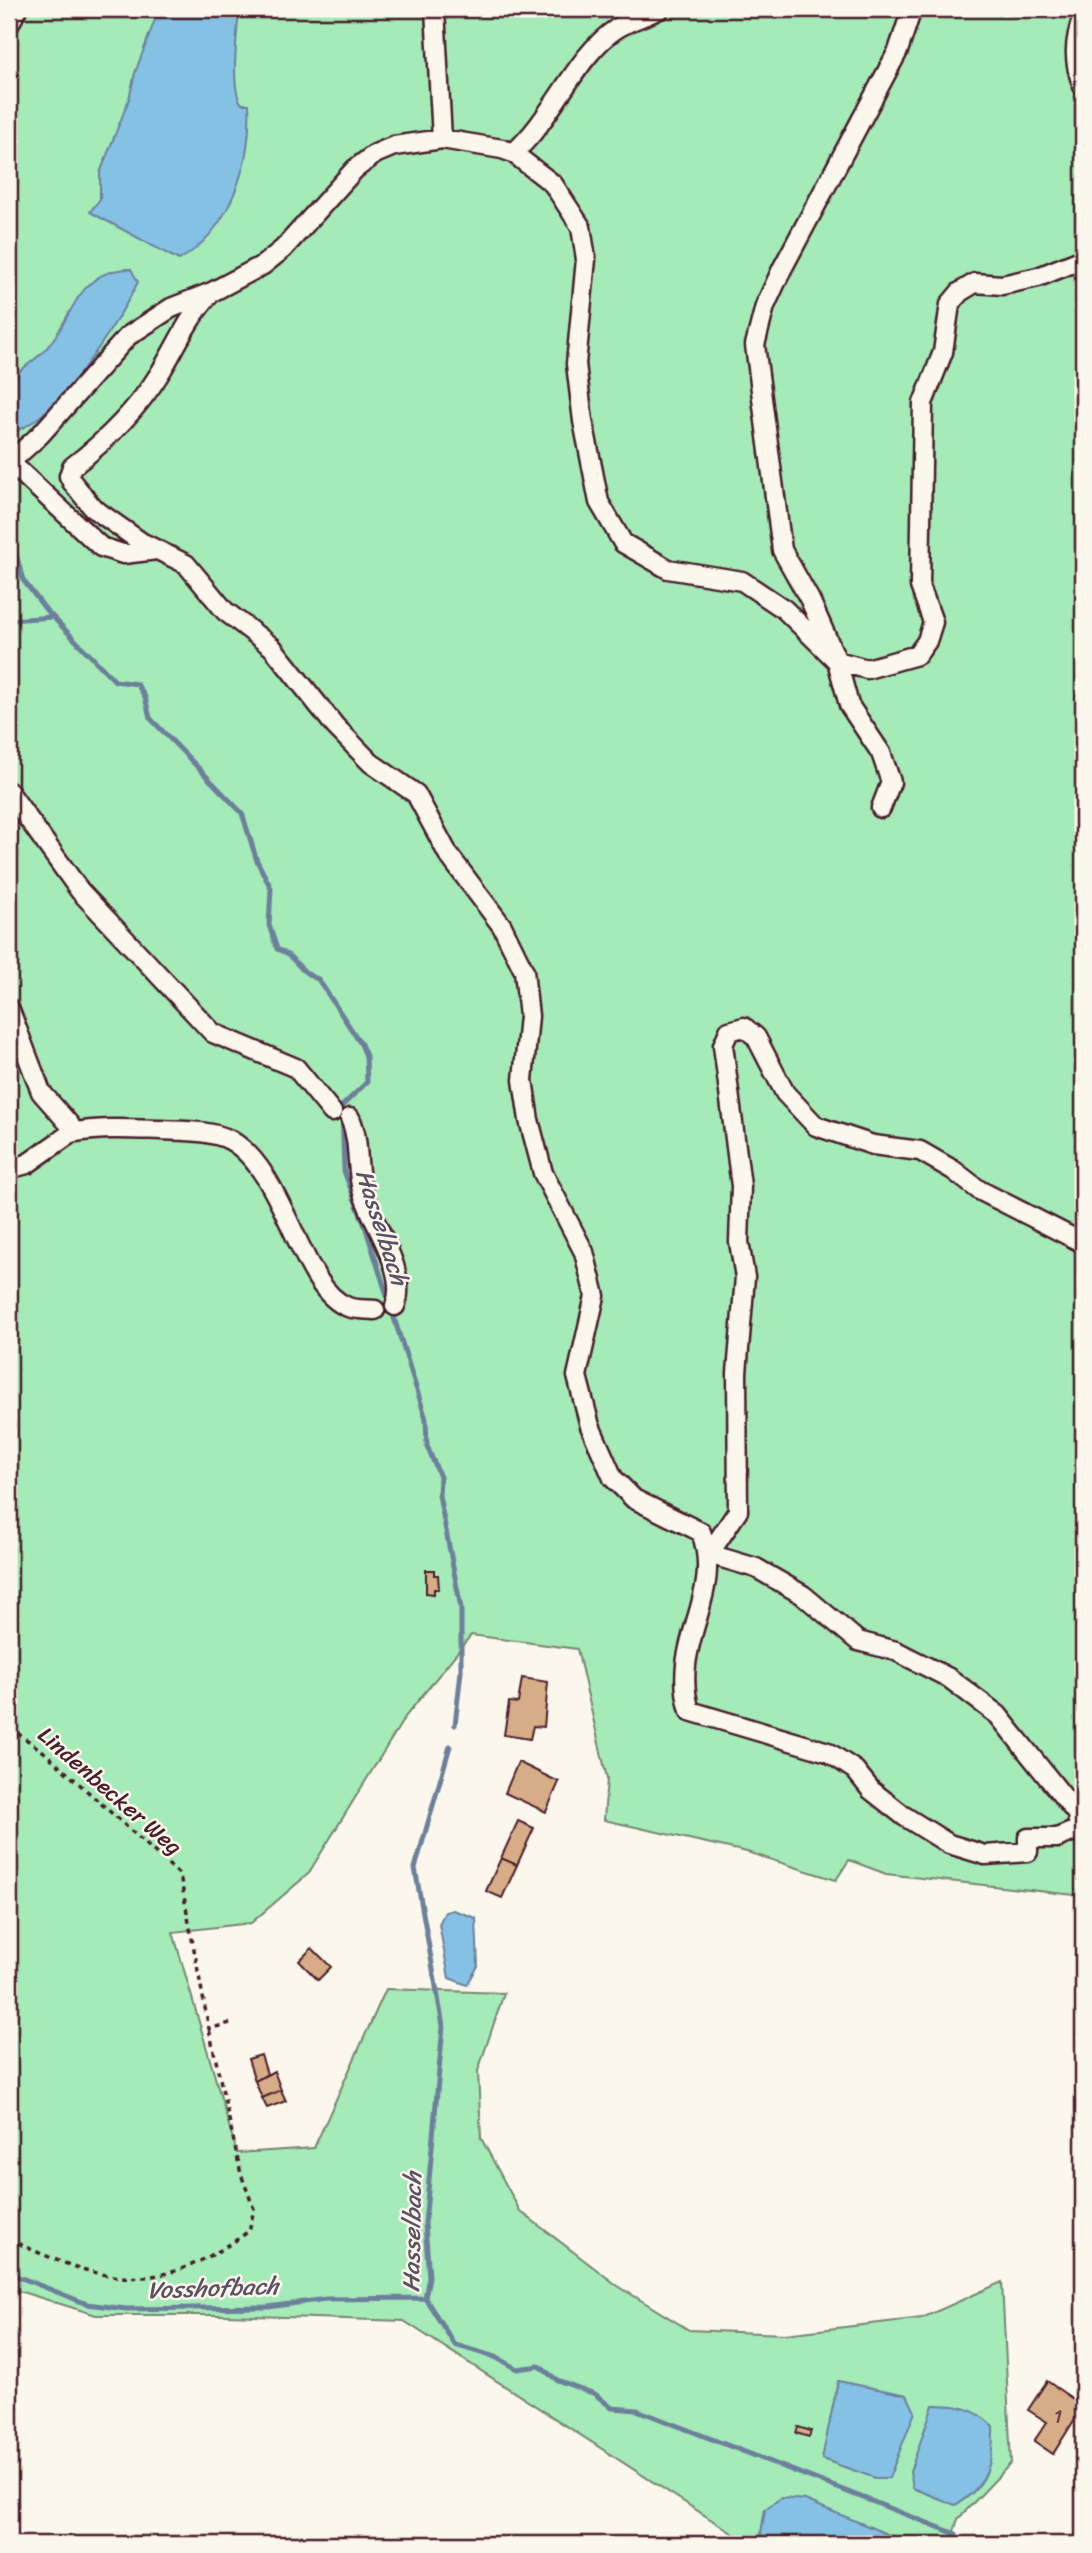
<svg xmlns="http://www.w3.org/2000/svg" width="1092" height="2553" font-family="Sriracha,sans-serif">
  <rect width="100%" height="100%" fill="#fbf7ec"/>
  <filter id="ink" filterUnits="userSpaceOnUse"><feTurbulence type="fractalNoise" baseFrequency=".0143" numOctaves="2"/><feDisplacementMap in="SourceGraphic" scale="14" xChannelSelector="R" yChannelSelector="G"/><feConvolveMatrix kernelMatrix="1 2 1 2 8 2 1 2 1" color-interpolation-filters="sRGB"/></filter>
  <g filter="url(#ink)">
    <path fill="#a4ebb8" stroke="#778572" stroke-width="2" d="M 9,9 L 1083,9 L 1083,1896 L 886,1874 L 849,1860 L 836,1880 L 747,1852 L 604,1820 L 607,1778 L 577,1649 L 471,1635 L 405,1717 L 308,1874 L 251,1923 L 173,1932 L 237,2153 L 314,2148 L 386,1989 L 504,1993 L 478,2071 L 481,2138 L 520,2211 L 618,2286 L 689,2330 L 785,2334 L 922,2318 L 1002,2282 L 1011,2463 L 958,2519 L 950,2544 L 749,2544 L 404,2321 L 227,2315 L 96,2315 L 9,2288 Z"/>
    <path fill="#85c1e5" stroke="#6d809b" stroke-width="2" d="M 159,9 L 239,9 C 238,28 229,90 242,104 L 249,104 C 252,160 232,230 179,260 L 90,212 L 100,199 L 100,173 L 129,99 L 135,73 Z
      M 131,269 L 138,282 C 118,322 54,425 9,433 C 9,419 5,401 9,389 C 14,371 29,365 41,354 C 74,322 74,269 131,269 Z
      M 453,1910 L 476,1918 L 478,1966 L 467,1985 L 449,1978 L 439,1924 L 445,1912 Z
      M 838,2381 L 907,2395 L 915,2412 L 889,2478 L 875,2478 L 822,2459 Z
      M 933,2405 C 959,2405 973,2407 993,2426 C 994,2461 987,2488 955,2505 L 913,2488 L 910,2472 Z
      M 781,2498 L 805,2500 L 911,2544 L 764,2544 L 761,2533 L 765,2509 Z"/>
    <g fill="none" stroke-linecap="round" stroke-linejoin="round">
      <path stroke="#6d809b" stroke-width="5" d="M 9,528 L 23,580 L 46,610 L 115,681 L 137,684 L 145,697 L 150,718 L 242,813 L 257,861 L 271,888 L 269,925 L 277,949 C 295,955 300,974 318,979 L 361,1044 L 366,1056 L 367,1082 L 342,1106 L 344,1171 L 365,1226 L 426,1419 L 427,1446 L 440,1477 L 439,1495 L 461,1608 L 461,1671 L 455,1725
        M 9,620 L 53,617
        M 450,1746 L 415,1868 L 443,2026 L 425,2224 L 429,2277 L 425,2298 L 455,2345 L 495,2357 L 517,2369 L 539,2366 L 557,2380 L 595,2394 L 612,2408 L 637,2410 L 655,2417 L 956,2534
        M 9,2273 L 87,2304 L 126,2309 L 268,2307 L 326,2299 L 425,2298"/>
    </g>
    <path fill="#d6ad87" stroke="#4a1f2b" stroke-width="2" d="M 426,1570 L 434,1570 L 434,1575 L 438,1575 L 439,1589 L 434,1589 L 434,1594 L 426,1593 Z
      M 522,1678 L 548,1682 L 544,1727 L 533,1726 L 530,1739 L 504,1735 L 509,1702 L 518,1703 Z
      M 518,1762 L 559,1782 L 546,1812 L 505,1793 Z
      M 518,1821 L 534,1828 L 517,1865 L 501,1858 Z
      M 501,1858 L 517,1865 L 502,1898 L 486,1891 Z
      M 312,1948 L 331,1967 L 318,1980 L 299,1961 Z
      M 261,2055 L 267,2074 L 255,2081 L 248,2059 Z
      M 274,2071 L 281,2090 L 262,2098 L 255,2081 Z
      M 281,2090 L 286,2101 L 267,2108 L 262,2098 Z
      M 1083,2364 L 1083,2375 L 1079,2376 L 1077,2365 Z
      M 1047,2381 L 1083,2406 L 1053,2454 L 1034,2441 L 1047,2422 L 1028,2410 Z
      M 798,2427 L 811,2431 L 809,2437 L 796,2433 Z"/>
    <g fill="none" stroke-linecap="round" stroke-linejoin="round">
      <g stroke="#4a1f2b" stroke-width="23">
        <path id="minor" d="M 435,9 L 442,139
          M 1083,17 C 1074,41 1073,62 1083,86
          M 9,25 L 17,9
          M 513,153 C 553,119 575,56 616,29 C 629,20 646,16 660,9
          M 212,292 C 188,317 178,344 160,373 C 137,410 107,440 72,467 L 69,476 L 72,482 L 93,508 L 141,542 L 186,564 L 225,611 L 272,647 L 335,726 L 371,763 L 416,794 L 448,854 L 502,926 L 524,971 L 529,1016 L 523,1080 L 529,1120 L 543,1173 L 584,1252 L 595,1296 L 577,1376 L 590,1426 L 613,1478 L 634,1499 L 701,1532 C 725,1596 669,1642 690,1711 L 828,1752 L 855,1770 L 871,1790 L 904,1816 L 949,1844 L 985,1855 L 1028,1852 L 1028,1838 L 1057,1838 L 1079,1829 L 1077,1814 L 998,1715 L 949,1678 L 896,1651 L 858,1641 L 803,1595 L 756,1568 L 709,1554 L 738,1511 L 737,1373 L 745,1277 L 739,1242 L 741,1186 L 723,1045 L 729,1031 L 744,1027 L 756,1037 L 785,1093 L 816,1126 L 873,1145 L 920,1151 L 953,1170 L 979,1190 L 1083,1243
          M 10,462 L 101,547 L 123,554 L 157,550
          M 9,463 L 40,435 L 128,336 L 171,308 L 212,292 L 263,265 L 283,249 L 355,169 L 375,154 L 394,146 L 442,139 L 502,149 L 513,153 L 553,184 L 581,227 L 586,259 L 576,364 L 583,421 L 599,502 L 623,543 L 668,569 L 742,581 L 784,609 L 837,661 L 867,669 L 917,655 L 927,641 L 933,622 L 920,586 L 923,403 L 943,352 L 950,304 L 960,292 L 975,283 L 1002,285 L 1038,277 L 1083,259
          M 9,792 L 80,891 L 213,1033 L 296,1068 L 332,1112
          M 881,808 L 891,782 L 881,753 L 849,705 L 837,661 L 810,600 L 782,550 L 755,345 L 765,306 L 782,269 L 898,51 L 912,9
          M 9,1008 L 41,1092 L 70,1125 L 71,1133 L 27,1164 L 9,1169
          M 350,1118 C 361,1142 355,1168 363,1193 C 373,1225 409,1273 395,1306
          M 71,1133 C 101,1127 130,1129 161,1130 C 182,1131 211,1130 230,1140 C 286,1171 300,1290 348,1307 C 356,1310 367,1309 375,1310"/>
      </g>
      <path stroke="#4a1f2b" stroke-width="3.5" stroke-dasharray="5 5" stroke-linecap="butt" d="M 9,1727 L 44,1752 L 180,1875 L 209,2029 L 230,2023
        M 9,2239 C 106,2285 157,2298 249,2231 L 254,2209 L 241,2174 L 209,2029"/>
      <use href="#minor" stroke="#fbf7ec" stroke-width="18"/>
    </g>
  </g>
  <g text-anchor="middle" dominant-baseline="central" stroke-width="5" stroke-linejoin="round" paint-order="stroke">
    <g font-size="19" fill="#6d4242">
      <text x="1058" y="2416">1</text>
    </g>
    <g font-size="23" fill="#4a1f2b" stroke="#fbf7ec">
      <text transform="translate(110 1791) rotate(41)">Lindenbecker Weg</text>
    </g>
    <g font-size="24" font-style="italic" fill="#5c5063" stroke="#fbf7ec">
      <text transform="translate(382 1227) rotate(72)">Hasselbach</text>
      <text transform="translate(412 2232) rotate(-89)">Hasselbach</text>
      <text transform="translate(213 2288) rotate(-2)">Vosshofbach</text>
    </g>
  </g>
  <rect width="1092" height="2553" fill="none" stroke="#fbf7ec" stroke-width="35"/>
  <rect x="18" y="18" width="1057" height="2518" fill="none" stroke="#4a1f2b" stroke-width="2.5" filter="url(#ink)"/>
</svg>
